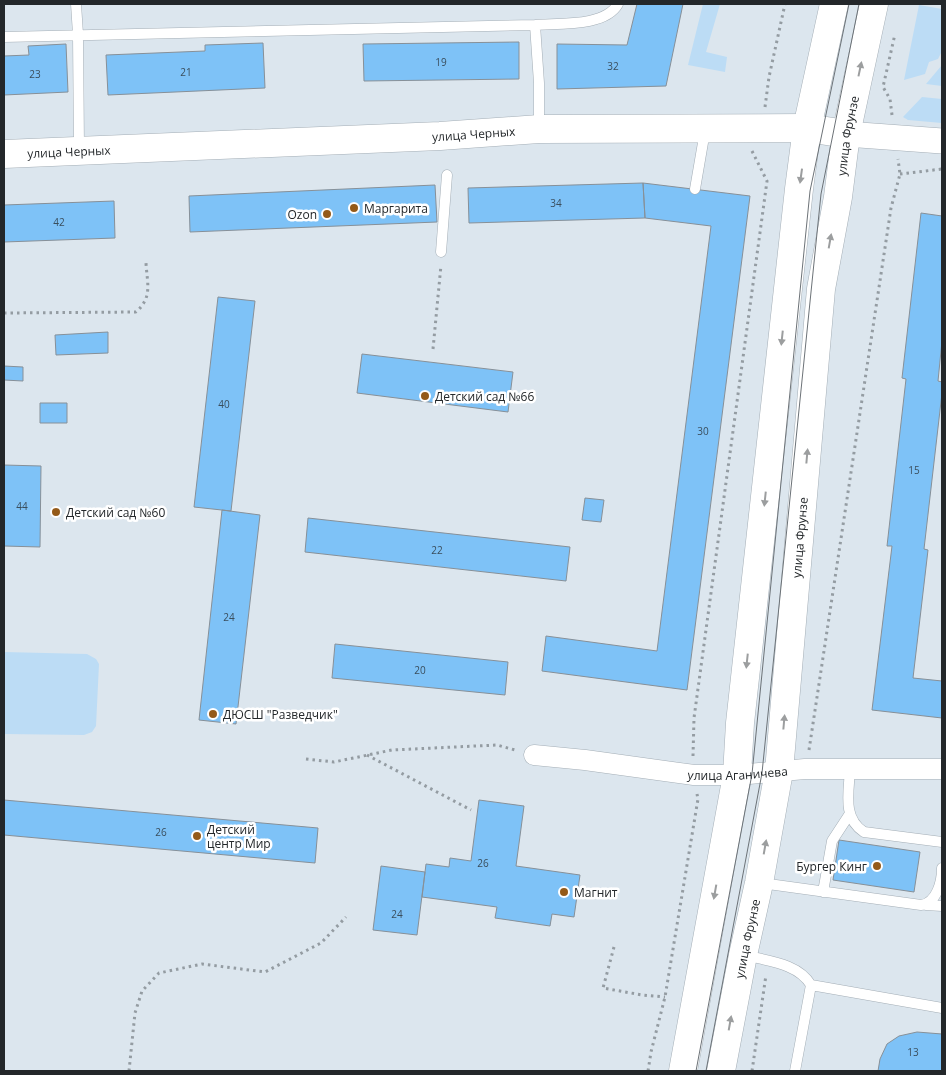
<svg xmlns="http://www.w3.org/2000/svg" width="946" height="1075" font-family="'Open Sans',sans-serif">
  <rect width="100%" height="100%" fill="#dce6ee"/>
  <path fill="#bcdcf5" d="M 703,4 L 720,4 L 706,52 L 727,57 L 725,72 L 688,65 Z
    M 919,5 L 942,9 L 942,51 L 938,59 L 929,62 L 925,74 L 904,80 Z
    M 942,65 L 942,86 L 926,84 Z
    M 922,97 L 942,99 L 942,123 L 908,120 L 903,117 Z
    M 4,652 L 87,654 L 96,659 L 99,664 L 96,726 L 92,732 L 84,735 L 4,734 Z"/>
  <path fill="#7ec2f7" stroke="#879098" d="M 637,4 L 683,4 L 666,86 L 557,89 L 557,44 L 627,45 Z
    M 519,42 L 519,79 L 364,81 L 363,44 Z
    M 263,43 L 265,88 L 108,95 L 106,55 L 205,51 L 205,45 Z
    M 66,44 L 68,92 L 4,95 L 4,56 L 29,55 L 28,46 Z
    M 643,183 L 645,218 L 469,223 L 468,188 Z
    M 643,183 L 750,196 L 687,690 L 542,671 L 546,636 L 657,651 L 711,226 L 645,218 Z
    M 435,185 L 437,222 L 190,232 L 189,196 Z
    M 114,201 L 115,238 L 4,242 L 4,205 Z
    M 921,213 L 942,216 L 942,341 L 938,381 L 942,382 L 942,393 L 924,549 L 928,550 L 913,678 L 942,681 L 942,718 L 872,710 L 892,546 L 887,546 L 906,379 L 902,378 Z
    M 218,297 L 255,301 L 231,511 L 194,507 Z
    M 108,332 L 108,353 L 56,355 L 55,335 Z
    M 362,354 L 513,372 L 508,412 L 357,393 Z
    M 4,366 L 23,367 L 23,381 L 4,380 Z
    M 40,403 L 67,403 L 67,423 L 40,423 Z
    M 4,465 L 41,466 L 40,547 L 4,546 Z
    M 585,498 L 604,500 L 601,522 L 582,520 Z
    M 222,510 L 260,515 L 236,724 L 199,720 Z
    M 308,518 L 570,547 L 566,581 L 305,552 Z
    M 335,644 L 508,662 L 505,695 L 332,678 Z
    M 4,800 L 318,828 L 315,863 L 4,835 Z
    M 479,800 L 524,806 L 516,866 L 580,875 L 574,917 L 552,914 L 550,926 L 495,918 L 497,907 L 422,897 L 426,864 L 449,867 L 450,858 L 471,861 Z
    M 839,840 L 920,852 L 914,892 L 833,880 Z
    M 381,866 L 425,872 L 417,935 L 373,930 Z
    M 917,1032 L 942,1034 L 942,1071 L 878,1071 L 880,1059 L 887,1044 L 899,1036 Z"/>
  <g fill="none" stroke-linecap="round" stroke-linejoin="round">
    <g stroke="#a4aeb6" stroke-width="11">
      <path id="service" d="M 76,4 L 78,34 L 79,149
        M 535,25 L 539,83 L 539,128
        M 4,37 L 535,25 C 559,23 605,27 618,4
        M 695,189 L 705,131
        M 441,252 L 447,175
        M 850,769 C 849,792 842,818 864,832 L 942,842
        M 761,883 L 921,905 C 937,903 942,881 942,868
        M 823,892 L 832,841 L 849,815
        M 926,905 L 942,906
        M 744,955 C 767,961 798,963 811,985 L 942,1008
        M 795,1071 L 811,985"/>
    </g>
    <g stroke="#a4aeb6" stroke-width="21">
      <g id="minor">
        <path id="s1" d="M 534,755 L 585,760 L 694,775 L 737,775 L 805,769 L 942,769"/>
      </g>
    </g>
    <g stroke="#a4aeb6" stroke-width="26">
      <path id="tertiary" d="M 846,134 L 942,141"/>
    </g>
    <g stroke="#a4aeb6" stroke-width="29">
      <g id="primary">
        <path id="s2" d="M 4,154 L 440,136 L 539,129 L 807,128 L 846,134"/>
        <path d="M 683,1071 L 737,775 L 740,723 L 799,189 L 807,128 L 834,4"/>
        <path id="s3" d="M 721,1071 L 743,955 L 759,883 L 779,771 L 821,289 L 838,197 L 846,134 L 874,4"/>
      </g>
    </g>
    <path stroke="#949ca2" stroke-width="3" stroke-dasharray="2.5 4" stroke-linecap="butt" d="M 765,107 L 769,77 L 785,4
      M 892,115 L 890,99 L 883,87 L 895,34
      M 900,174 L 942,169
      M 4,313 L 136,312 C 153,297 147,283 146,263
      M 433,349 L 441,265
      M 809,750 L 891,208 L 900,174 L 898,159
      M 367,755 L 471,810
      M 693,756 L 694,718 L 767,181 L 752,151
      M 306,759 L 334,762 L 392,750 L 497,745 L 515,750
      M 614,947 L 603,988 L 642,995 L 665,997
      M 129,1071 L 135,1013 L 142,991 L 159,973 L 202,964 L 265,972 L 321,943 L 346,917
      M 648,1071 L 651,1052 L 665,997 L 698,799 L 697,794
      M 752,1071 L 766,975"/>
    <use href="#service" stroke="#fff" stroke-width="10"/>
    <use href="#minor" stroke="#fff" stroke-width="20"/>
    <use href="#tertiary" stroke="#fff" stroke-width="25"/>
    <use href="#primary" stroke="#fff" stroke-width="28"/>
    <path stroke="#6c7277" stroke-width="1" d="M 696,1071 L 752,774 L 810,191 L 849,4
      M 706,1071 L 762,773 L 821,194 L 859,4"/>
  </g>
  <defs><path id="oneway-solid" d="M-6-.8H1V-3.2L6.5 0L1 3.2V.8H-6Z" transform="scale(1.25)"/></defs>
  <g fill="#9c9e9f">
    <use href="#oneway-solid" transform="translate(860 69) rotate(-78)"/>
    <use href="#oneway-solid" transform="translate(801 176) rotate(98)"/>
    <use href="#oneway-solid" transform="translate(830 241) rotate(-80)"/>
    <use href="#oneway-solid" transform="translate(782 338) rotate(96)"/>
    <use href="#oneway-solid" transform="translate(807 456) rotate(-85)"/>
    <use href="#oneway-solid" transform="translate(765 499) rotate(96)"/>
    <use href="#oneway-solid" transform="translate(747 661) rotate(96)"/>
    <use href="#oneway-solid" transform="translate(784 722) rotate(-85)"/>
    <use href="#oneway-solid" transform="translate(765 847) rotate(-80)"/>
    <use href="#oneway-solid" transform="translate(715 892) rotate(100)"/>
    <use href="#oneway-solid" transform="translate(730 1023) rotate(-80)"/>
  </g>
  <g fill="#945a19" stroke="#fff" stroke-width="2">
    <circle cx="354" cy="208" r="5"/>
    <circle cx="327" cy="214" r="5"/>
    <circle cx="425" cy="396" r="5"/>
    <circle cx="56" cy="512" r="5"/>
    <circle cx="213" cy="714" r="5"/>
    <circle cx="197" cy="836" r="5"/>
    <circle cx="877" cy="866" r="5"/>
    <circle cx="564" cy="892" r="5"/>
  </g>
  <g text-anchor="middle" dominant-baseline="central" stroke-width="5" stroke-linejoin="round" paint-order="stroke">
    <g font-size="10" fill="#3a4e5d">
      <text x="441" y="62">19</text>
      <text x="613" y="66">32</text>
      <text x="186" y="72">21</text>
      <text x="35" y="74">23</text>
      <text x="556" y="203">34</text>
      <text x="59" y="222">42</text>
      <text x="224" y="404">40</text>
      <text x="703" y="431">30</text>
      <text x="914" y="470">15</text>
      <text x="22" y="506">44</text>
      <text x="437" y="550">22</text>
      <text x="229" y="617">24</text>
      <text x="420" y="670">20</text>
      <text x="161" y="832">26</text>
      <text x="483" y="863">26</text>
      <text x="397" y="914">24</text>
      <text x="913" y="1052">13</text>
    </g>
    <g font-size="12" fill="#23272a" stroke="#fff">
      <text stroke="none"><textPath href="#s2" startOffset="470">улица Черных</textPath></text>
      <text stroke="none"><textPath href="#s3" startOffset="945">улица Фрунзе</textPath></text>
      <text stroke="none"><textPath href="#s2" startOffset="65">улица Черных</textPath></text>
      <text stroke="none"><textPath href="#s3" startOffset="540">улица Фрунзе</textPath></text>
      <text stroke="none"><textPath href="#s1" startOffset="205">улица Аганичева</textPath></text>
      <text stroke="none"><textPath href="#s3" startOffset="135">улица Фрунзе</textPath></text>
    </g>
    <g font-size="12" fill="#23272a" stroke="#fff" text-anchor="start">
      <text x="364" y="208">Маргарита</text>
      <text x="317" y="214" text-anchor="end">Ozon</text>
      <text x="435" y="396">Детский сад №66</text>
      <text x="66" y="512">Детский сад №60</text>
      <text x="223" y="714">ДЮСШ "Разведчик"</text>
      <text x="207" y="829">Детский<tspan x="207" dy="14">центр Мир</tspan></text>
      <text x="867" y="866" text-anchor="end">Бургер Кинг</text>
      <text x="574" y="892">Магнит</text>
    </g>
  </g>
  <rect width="946" height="1075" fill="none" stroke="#23272a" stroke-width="10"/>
</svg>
